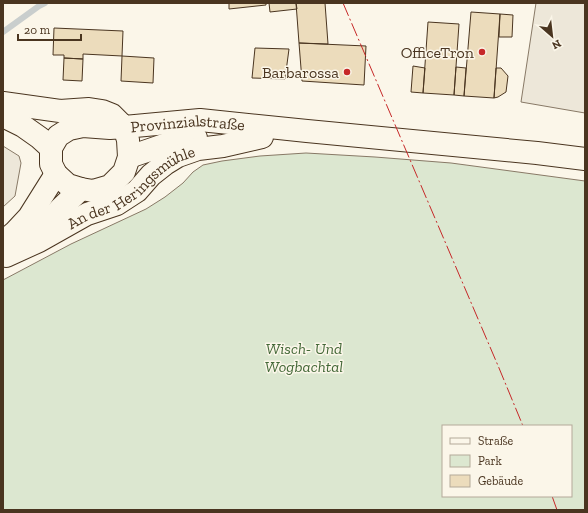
<svg xmlns="http://www.w3.org/2000/svg" width="588" height="513" font-family="'Zilla Slab',serif">
  <rect width="100%" height="100%" fill="#fbf6e9"/>
  <path fill="#dce7d0" stroke="#887966" fill-rule="evenodd" d="M 306,153 L 375,157 L 451,163 L 585,181 L 585,510 L 3,510 L 3,280 L 71,244 L 146,209 L 165,197 L 183,183 L 193,172 L 203,165 L 222,161 L 260,156 ZM 443,426 L 571,426 L 571,496 L 443,496 Z"/>
  <path fill="#ede7d9" stroke="#887966" d="M 536,3 L 585,3 L 585,113 L 521,102 Z
    M 3,146 L 19,156 L 21,163 L 15,196 L 3,207 Z"/>
  <g fill="none" stroke-linecap="round" stroke-linejoin="round">
    <path stroke="#c9cecd" stroke-width="6" d="M 3,32 L 39,6 L 45,3"/>
  </g>
  <path fill="#ecdcbc" stroke="#4a3520" d="M 229,3 L 266,3 L 266,5 L 229,9 Z
    M 269,3 L 296,3 L 297,9 L 270,12 Z
    M 296,3 L 325,3 L 328,44 L 299,43 Z
    M 471,12 L 500,14 L 494,98 L 464,96 Z
    M 500,14 L 513,15 L 512,37 L 499,37 Z
    M 428,22 L 459,24 L 454,95 L 423,93 Z
    M 54,28 L 123,31 L 122,56 L 83,54 L 83,59 L 64,58 L 64,55 L 53,55 Z
    M 299,43 L 366,46 L 364,85 L 302,81 Z
    M 255,48 L 289,49 L 285,79 L 252,78 Z
    M 122,56 L 154,58 L 153,83 L 121,81 Z
    M 64,58 L 83,59 L 82,81 L 63,80 Z
    M 413,66 L 425,68 L 423,93 L 411,92 Z
    M 456,67 L 466,68 L 464,96 L 454,95 Z
    M 496,68 L 501,68 L 508,76 L 506,92 L 498,97 L 494,98 Z"/>
  <g fill="none" stroke-linecap="round" stroke-linejoin="round">
    <g stroke="#4a3520" stroke-width="24">
      <g id="secondary">
        <path id="s1" d="M 3,103 L 60,111 L 89,109 L 102,111 L 112,115 L 124,127 L 128,140 L 129,157 L 124,172 L 110,186 L 93,191 L 81,189 L 68,185 L 56,174 L 51,164 L 51,148 L 58,136 L 69,129 L 83,126 L 110,128 L 124,127 L 200,120 L 307,131 L 537,153 L 585,159"/>
        <path d="M 3,116 L 23,126 L 40,138 L 51,148"/>
        <path d="M 129,157 L 167,144 L 196,138"/>
        <path d="M 33,235 L 40,230 L 60,209 L 81,189"/>
        <path d="M 3,242 L 15,232 L 29,217 L 56,174"/>
        <path id="s2" d="M 6,256 L 39,241 L 87,214 L 117,204 L 137,191 L 151,175 L 165,164 L 178,156 L 198,149 L 223,146 L 262,137"/>
      </g>
    </g>
    <use href="#secondary" stroke="#fbf6e9" stroke-width="22"/>
    <path stroke="#c62828" stroke-width="1" stroke-dasharray="14 3 2 3" stroke-linecap="butt" d="M 343,3 L 499,368 L 523,426
      M 552,496 L 557,510"/>
  </g>
  <g fill="#c62828" stroke="#fbf6e9" stroke-width="1.5">
    <circle cx="482" cy="52" r="4"/>
    <circle cx="347" cy="72" r="4"/>
  </g>
  <g text-anchor="middle" dominant-baseline="central" stroke-width="3" stroke-linejoin="round" paint-order="stroke">
    <g font-size="16" fill="#4a3520" stroke="#fbf6e9" text-anchor="end">
      <text x="474" y="52">OfficeTron</text>
      <text x="339" y="72">Barbarossa</text>
    </g>
    <g font-size="16" fill="#4a3520" stroke="#fbf6e9">
      <text stroke="none"><textPath href="#s1" startOffset="427">Provinzialstraße</textPath></text>
      <text stroke="none"><textPath href="#s2" startOffset="144">An der Heringsmühle</textPath></text>
    </g>
    <g font-size="16" font-style="italic" fill="#436837" stroke="#fbf6e9">
      <text x="304" y="348">Wisch- Und<tspan x="304" dy="18">Wogbachtal</tspan></text>
    </g>
  </g>
  <rect width="588" height="513" fill="none" stroke="#4a3520" stroke-width="8"/>
  <rect x="442" y="425" width="130" height="72" fill="#fbf6e9" stroke="#b4a999"/>
  <rect x="450" y="438" width="20" height="6" fill="#fbf6e9" stroke="#b4a999"/>
  <text x="478" y="445" font-size="12" fill="#4a3520">Straße</text>
  <rect x="450" y="455" width="20" height="12" fill="#dce7d0" stroke="#b4a999"/>
  <text x="478" y="465" font-size="12" fill="#4a3520">Park</text>
  <rect x="450" y="475" width="20" height="12" fill="#ecdcbc" stroke="#b4a999"/>
  <text x="478" y="485" font-size="12" fill="#4a3520">Gebäude</text>
  <g transform="translate(552 36) rotate(152)" stroke="#fbf6e9" stroke-width="3" paint-order="stroke">
  <path d="M0-3L7 15L0 10L-7 15Z" fill="#4a3520"/>
  <text y="-6" font-size="11" font-weight="bold" text-anchor="middle" fill="#4a3520">N</text>
  </g>
  <path d="M18 34v6h63v-6" fill="none" stroke="#4a3520" stroke-width="2"/>
  <text x="24" y="34" font-size="12" fill="#4a3520" stroke="#fbf6e9" stroke-width="3" paint-order="stroke">20 m</text>
</svg>
